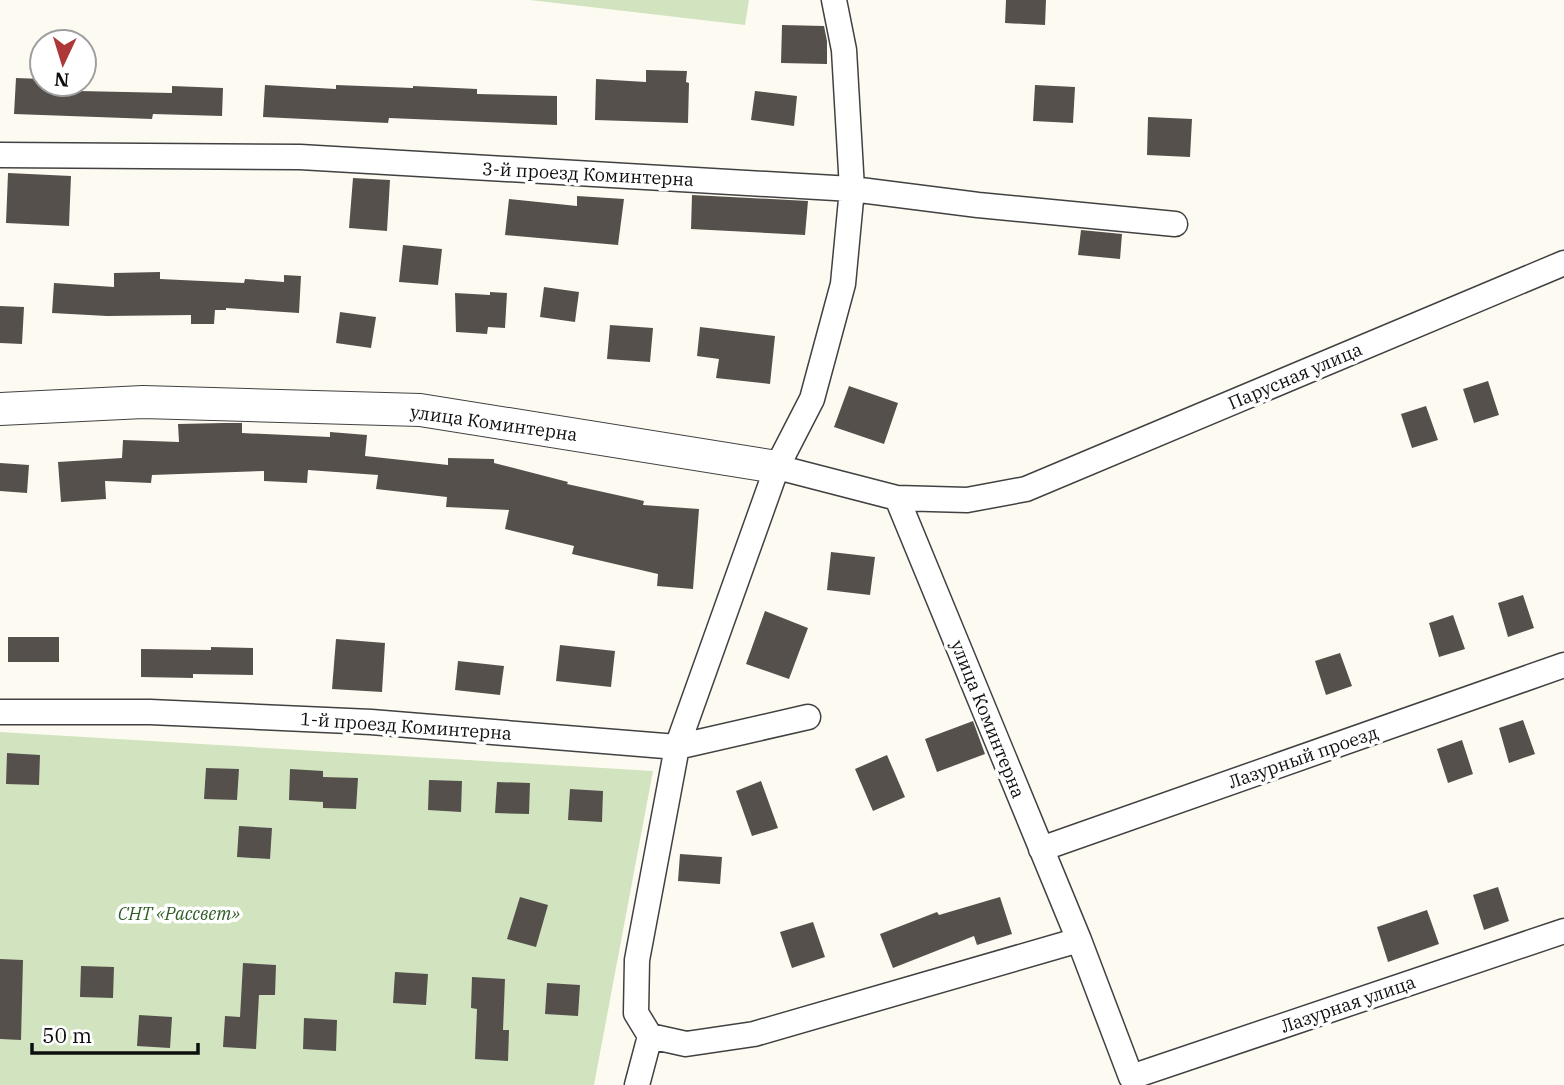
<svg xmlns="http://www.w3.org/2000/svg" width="1564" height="1085" font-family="'IBM Plex Serif',serif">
  <rect width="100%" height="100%" fill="#fdfbf1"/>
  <path fill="#d1e4bf" d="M 530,0 L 749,0 L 745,25 Z
    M 0,732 L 653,771 L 594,1085 L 0,1085 Z"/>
  <path fill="#56504c" d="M 1006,0 L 1046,0 L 1045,25 L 1005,23 Z
    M 782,25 L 824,26 L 827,41 L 827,64 L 781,63 Z
    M 646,70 L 687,71 L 686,82 L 689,83 L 688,123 L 595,120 L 596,79 L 646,82 Z
    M 16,78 L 42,79 L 42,84 L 79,84 L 79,91 L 172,93 L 172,86 L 223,88 L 222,116 L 153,114 L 152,119 L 14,114 Z
    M 265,85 L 336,89 L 336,85 L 413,88 L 413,86 L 477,89 L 477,94 L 557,96 L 557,125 L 389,118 L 388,123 L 263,117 Z
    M 1035,85 L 1075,87 L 1073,123 L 1033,121 Z
    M 755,91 L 797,96 L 794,126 L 751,120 Z
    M 1148,117 L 1192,119 L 1190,157 L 1147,155 Z
    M 8,173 L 71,176 L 69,226 L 6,223 Z
    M 353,178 L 390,180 L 387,231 L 349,228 Z
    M 692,195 L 808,201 L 805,235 L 691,229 Z
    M 577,196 L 624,199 L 618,245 L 505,235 L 509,199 L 577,206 Z
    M 1081,230 L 1122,234 L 1120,259 L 1078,255 Z
    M 403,245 L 442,249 L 438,285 L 399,282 Z
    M 160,272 L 160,279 L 244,283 L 245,279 L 284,282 L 284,275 L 301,276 L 299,313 L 226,308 L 226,310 L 215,310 L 214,324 L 191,324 L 191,315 L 107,316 L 52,313 L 54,283 L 114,287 L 114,273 Z
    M 544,287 L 579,292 L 575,322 L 540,317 Z
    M 490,292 L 507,293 L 505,328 L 488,327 L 487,334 L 456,332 L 455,293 L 490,295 Z
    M 0,306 L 24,307 L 22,344 L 0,343 Z
    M 340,312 L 376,317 L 371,348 L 336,343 Z
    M 610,325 L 653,328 L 650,362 L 607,359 Z
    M 700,327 L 775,336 L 770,384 L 716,378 L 719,359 L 697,356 Z
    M 1488,381 L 1499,415 L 1474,423 L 1463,389 Z
    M 849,386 L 898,403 L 884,444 L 834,427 Z
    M 1426,406 L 1438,440 L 1412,448 L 1401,414 Z
    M 224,423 L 242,423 L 242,433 L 330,437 L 330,432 L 367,435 L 365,456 L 448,465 L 448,458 L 494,459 L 494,463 L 568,482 L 567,484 L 644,501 L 643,505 L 699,509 L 693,589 L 657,586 L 658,574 L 572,554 L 574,546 L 505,529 L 509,510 L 446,507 L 447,497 L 376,489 L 378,475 L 308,470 L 307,483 L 264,481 L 264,471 L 152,475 L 151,483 L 105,481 L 106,499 L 61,502 L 58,462 L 122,458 L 123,440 L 179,442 L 178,424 Z
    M 0,463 L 29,465 L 27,493 L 0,491 Z
    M 831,552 L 875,557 L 870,595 L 827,590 Z
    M 1523,595 L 1534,628 L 1508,637 L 1498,603 Z
    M 765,611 L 808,628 L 789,679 L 746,664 Z
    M 1453,615 L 1465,649 L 1439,657 L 1429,623 Z
    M 8,637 L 59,637 L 59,662 L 8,662 Z
    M 336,639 L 385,643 L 382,692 L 332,689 Z
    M 560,645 L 615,651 L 611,687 L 556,681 Z
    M 211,647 L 253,648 L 253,675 L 193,674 L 193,678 L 141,677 L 141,649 L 211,650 Z
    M 1340,653 L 1352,686 L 1326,695 L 1315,661 Z
    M 458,661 L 504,666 L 500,695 L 455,690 Z
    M 1523,720 L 1535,754 L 1509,763 L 1499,728 Z
    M 973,721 L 985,754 L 937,772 L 925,739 Z
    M 1462,740 L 1473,774 L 1448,783 L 1437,749 Z
    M 7,753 L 40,755 L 39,785 L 6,784 Z
    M 887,755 L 905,797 L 873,811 L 855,769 Z
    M 206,768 L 239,769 L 237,800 L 204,799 Z
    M 290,769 L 323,771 L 323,777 L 358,778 L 356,809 L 323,808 L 323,802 L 289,800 Z
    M 429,780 L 462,781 L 461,812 L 428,810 Z
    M 761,781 L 778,828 L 752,836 L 736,791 Z
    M 497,782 L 530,783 L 529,814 L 495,813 Z
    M 570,789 L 603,791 L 602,822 L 568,820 Z
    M 239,826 L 272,828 L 270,859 L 237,857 Z
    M 680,854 L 722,857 L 720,884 L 678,881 Z
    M 1498,887 L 1509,921 L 1484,930 L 1473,895 Z
    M 520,897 L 548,905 L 536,947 L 507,939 Z
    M 1000,897 L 1012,934 L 977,945 L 974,936 L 893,968 L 880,934 L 937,912 L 939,915 Z
    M 1427,910 L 1439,944 L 1388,962 L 1377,927 Z
    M 813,922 L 825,957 L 792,968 L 780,932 Z
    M 0,959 L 23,960 L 21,1040 L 0,1039 Z
    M 243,963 L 276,965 L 275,995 L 259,995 L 256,1049 L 223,1047 L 225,1016 L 240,1017 Z
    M 81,966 L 114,967 L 113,998 L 80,997 Z
    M 395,972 L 428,974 L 426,1005 L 393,1003 Z
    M 472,977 L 505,979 L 503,1030 L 509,1030 L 508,1061 L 475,1059 L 477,1009 L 471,1008 Z
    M 547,983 L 580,985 L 578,1016 L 545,1014 Z
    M 139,1015 L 172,1017 L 170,1048 L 137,1046 Z
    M 304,1018 L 337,1020 L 336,1051 L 303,1049 Z"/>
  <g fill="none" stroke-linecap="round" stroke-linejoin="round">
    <g stroke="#414141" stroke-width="27">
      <path id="minor" d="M 0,155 L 300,157 L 852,189 L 978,205 L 1175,224
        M 777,467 L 897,498 L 967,500 L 1026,489 L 1564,263
        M 897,498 L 1079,940 L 1131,1077 L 1564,931
        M 0,712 L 150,712 L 371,722 L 677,747 L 808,717
        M 1041,849 L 1564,665
        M 650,1036 L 686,1044 L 754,1034 L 1079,940
        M 637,1085 L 650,1036 L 636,1013 L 637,960 L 677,747 L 777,467 L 812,399 L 843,284 L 852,189 L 844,50 L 834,0"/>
    </g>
    <g stroke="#414141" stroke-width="34">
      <path id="tertiary" d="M 0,409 L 143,402 L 420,410 L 777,467"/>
    </g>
    <use href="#minor" stroke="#fff" stroke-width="24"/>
    <use href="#tertiary" stroke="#fff" stroke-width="32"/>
  </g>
  <g text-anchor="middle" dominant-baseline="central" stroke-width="7" stroke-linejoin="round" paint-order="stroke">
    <g font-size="18" fill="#0e0e0e" stroke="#fff">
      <text transform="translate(588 174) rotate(3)">3-й проезд Коминтерна</text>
      <text transform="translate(1295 376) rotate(-23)">Парусная улица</text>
      <text transform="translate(494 423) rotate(8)">улица Коминтерна</text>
      <text transform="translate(988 719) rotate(68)">улица Коминтерна</text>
      <text transform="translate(406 726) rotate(4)">1-й проезд Коминтерна</text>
      <text transform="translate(1303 757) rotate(-19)">Лазурный проезд</text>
      <text transform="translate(1348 1004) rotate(-19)">Лазурная улица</text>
    </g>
    <g font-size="18" font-style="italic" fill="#305e26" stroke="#fff">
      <text x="179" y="913">СНТ «Рассвет»</text>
    </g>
  </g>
  <g transform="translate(63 63) rotate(184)"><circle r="33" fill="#ffffff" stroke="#9f9f9f" stroke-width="2"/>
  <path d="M0-5L12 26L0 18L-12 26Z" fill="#ae3738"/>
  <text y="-10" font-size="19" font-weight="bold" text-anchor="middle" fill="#0e0e0e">N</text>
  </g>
  <path d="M32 1043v10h166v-10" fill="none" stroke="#0e0e0e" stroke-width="3.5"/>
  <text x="42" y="1043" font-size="21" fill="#0e0e0e" stroke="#ffffff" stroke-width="5" paint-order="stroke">50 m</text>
</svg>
